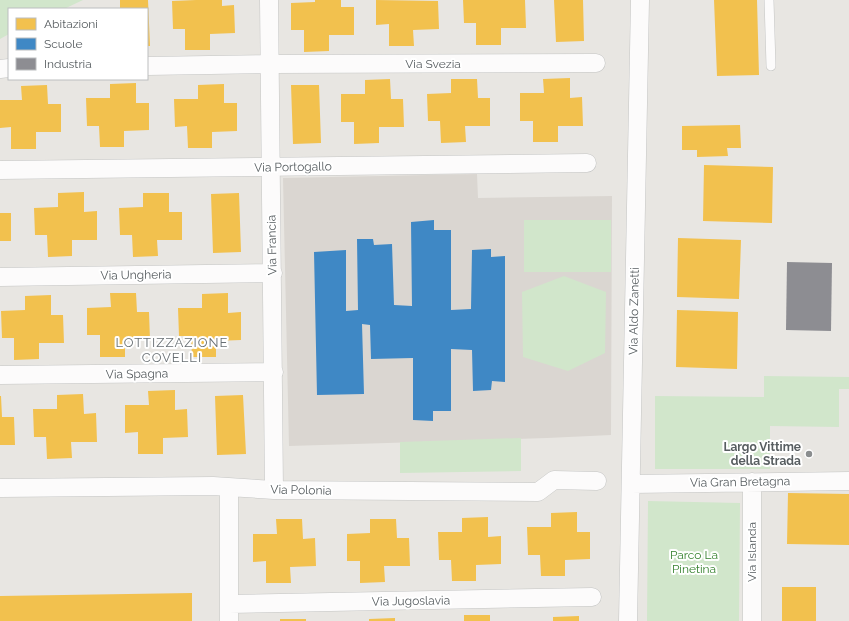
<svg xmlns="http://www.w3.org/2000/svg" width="849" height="621" font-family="Raleway,sans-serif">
  <rect width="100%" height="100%" fill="#e8e6e2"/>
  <path fill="#dad6d1" d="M 477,174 L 478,198 L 612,196 L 611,435 L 547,438 L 289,446 L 283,178 Z"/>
  <path fill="#d1e6cb" d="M 0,0 L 83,0 L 64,9 L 9,9 L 9,34 L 0,39 Z
    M 524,220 L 611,220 L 611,272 L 524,272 Z
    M 564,276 L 606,292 L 605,353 L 568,371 L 523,357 L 522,292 Z
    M 764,376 L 849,377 L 849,389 L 839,389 L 839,427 L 770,426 L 770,469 L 655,469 L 655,396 L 764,397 Z
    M 521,438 L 521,471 L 400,473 L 400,442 Z
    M 648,501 L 740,503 L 739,621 L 647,621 Z"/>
  <path fill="#f2c14e" d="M 120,0 L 148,0 L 150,46 L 147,46 L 147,9 L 120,9 Z
    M 196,0 L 222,0 L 222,6 L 234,5 L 235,33 L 210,34 L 210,50 L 185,50 L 185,29 L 173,29 L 172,1 Z
    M 315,0 L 341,0 L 341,7 L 354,7 L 354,35 L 329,35 L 329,51 L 304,52 L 304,30 L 291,30 L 291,3 L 315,2 Z
    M 376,0 L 438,1 L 439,29 L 413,30 L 414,46 L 389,46 L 389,24 L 376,25 Z
    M 463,0 L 525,0 L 526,28 L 501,28 L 501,45 L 476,45 L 476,23 L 464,23 Z
    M 554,0 L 583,0 L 584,41 L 556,42 Z
    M 714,0 L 757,0 L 759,75 L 717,76 Z
    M 570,78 L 570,98 L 582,97 L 583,126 L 558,126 L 558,142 L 533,142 L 533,121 L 520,121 L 520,93 L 544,93 L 543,79 Z
    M 390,79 L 391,99 L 403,99 L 404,127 L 379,127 L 379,143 L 354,144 L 354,122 L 341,122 L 341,94 L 365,94 L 365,80 Z
    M 451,79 L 477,79 L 478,98 L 490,98 L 490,126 L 465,126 L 466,142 L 441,143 L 440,121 L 428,121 L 427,94 L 451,93 Z
    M 136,83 L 136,103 L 149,103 L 149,130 L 124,131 L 124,147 L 100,147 L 99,126 L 87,126 L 86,98 L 110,98 L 110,84 Z
    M 224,84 L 224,103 L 237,103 L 237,131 L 212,132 L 212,148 L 188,148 L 187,126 L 175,127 L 174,99 L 198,99 L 198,85 Z
    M 47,85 L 48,104 L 61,104 L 61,132 L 36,132 L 36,149 L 11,149 L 11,127 L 0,128 L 0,100 L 22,100 L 21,86 Z
    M 291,85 L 319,85 L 321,143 L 293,144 Z
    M 740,125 L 741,148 L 727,148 L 728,156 L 697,157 L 697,150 L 682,150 L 682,126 Z
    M 704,165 L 773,167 L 772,223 L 703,221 Z
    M 84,192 L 84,212 L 97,211 L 97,240 L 72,240 L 72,256 L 48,257 L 47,235 L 35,235 L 34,208 L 58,207 L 58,193 Z
    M 143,193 L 169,193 L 169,212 L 182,212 L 182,240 L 157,240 L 158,256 L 133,257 L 132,235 L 120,235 L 119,208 L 143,207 Z
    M 239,193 L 241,252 L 213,253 L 211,194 Z
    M 0,213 L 11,213 L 11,241 L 0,241 Z
    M 678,238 L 741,240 L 739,299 L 677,297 Z
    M 110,293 L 136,293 L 137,312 L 149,312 L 150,340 L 125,340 L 125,357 L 100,357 L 100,335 L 87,335 L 87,308 L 111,307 Z
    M 228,293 L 228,313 L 241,312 L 241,340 L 216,341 L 216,357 L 192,357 L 191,336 L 179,336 L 178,308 L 202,308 L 202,294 Z
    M 51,295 L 51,315 L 63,315 L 64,343 L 39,343 L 39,359 L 14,360 L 14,338 L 2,338 L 1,311 L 25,310 L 25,296 Z
    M 677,310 L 738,312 L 737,369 L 676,367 Z
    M 175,390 L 175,410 L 187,409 L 188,437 L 163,438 L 163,454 L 138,454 L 138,432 L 125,433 L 125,405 L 149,405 L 148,391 Z
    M 83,394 L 84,414 L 96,413 L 97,442 L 71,442 L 72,458 L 47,459 L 46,437 L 34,437 L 33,409 L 57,409 L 57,395 Z
    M 243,395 L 246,454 L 217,455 L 215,396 Z
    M 0,396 L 1,396 L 2,417 L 14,417 L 15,445 L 0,445 Z
    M 788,493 L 849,494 L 849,545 L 787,544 Z
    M 577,512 L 577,532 L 590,532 L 590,559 L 565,560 L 565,576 L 541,576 L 540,555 L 528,555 L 527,527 L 551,527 L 551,513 Z
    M 488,517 L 488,537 L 501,536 L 501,564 L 476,565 L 476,581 L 452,581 L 451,560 L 439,560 L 438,532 L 462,532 L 462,518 Z
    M 276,519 L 302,519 L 303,539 L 315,538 L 316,566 L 290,567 L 291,583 L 266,583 L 266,561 L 253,562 L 253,534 L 277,534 Z
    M 370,519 L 396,519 L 397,538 L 409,538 L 410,566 L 384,566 L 385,582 L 360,583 L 360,561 L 347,561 L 347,534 L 370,533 Z
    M 782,587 L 816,587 L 816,621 L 782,621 Z
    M 192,593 L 192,621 L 0,621 L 0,596 Z
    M 464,615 L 490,615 L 490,621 L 464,621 Z
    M 579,616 L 579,621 L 553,621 L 553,617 Z
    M 395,618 L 395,621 L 369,621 L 369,619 Z
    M 280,619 L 306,619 L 306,621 L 280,621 Z"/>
  <path fill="#3f88c5" d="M 434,220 L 434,230 L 451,230 L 451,310 L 471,309 L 472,250 L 491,249 L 491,257 L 505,256 L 505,382 L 492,381 L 491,390 L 473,391 L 472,350 L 451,349 L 451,411 L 433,411 L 433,421 L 413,420 L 413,358 L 371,359 L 370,325 L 362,324 L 364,394 L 317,395 L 314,252 L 346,250 L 346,311 L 358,310 L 357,239 L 373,239 L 374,245 L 392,244 L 394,305 L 412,306 L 411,222 Z"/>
  <path fill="#8d8d92" d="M 787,262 L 832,263 L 831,331 L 786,330 Z"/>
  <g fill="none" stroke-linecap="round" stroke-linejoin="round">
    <g stroke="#c4c5c4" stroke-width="10">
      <path id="lane" d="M 769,0 L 771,66"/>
    </g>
    <g stroke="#c4c5c4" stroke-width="19">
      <path id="street" d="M 269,0 L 274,490
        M 147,66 L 270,64 L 596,63
        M 0,69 L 9,68
        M 0,170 L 587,163
        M 0,277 L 273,273
        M 0,375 L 274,372
        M 631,484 L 849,481
        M 0,488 L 213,486 L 274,490 L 538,492 L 554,480 L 597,481
        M 229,488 L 229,621
        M 229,604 L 592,597
        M 628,621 L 640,0
        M 752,621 L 752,482"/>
    </g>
    <use href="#lane" stroke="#fcfbfb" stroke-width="9"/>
    <use href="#street" stroke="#fcfbfb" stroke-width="18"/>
  </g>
  <circle fill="#8a8d8e" stroke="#fff" stroke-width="1.5" cx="809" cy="454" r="4"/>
  <g text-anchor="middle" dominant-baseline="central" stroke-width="4" stroke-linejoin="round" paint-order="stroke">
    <g font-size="12" fill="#575d60" stroke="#fff">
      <text x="433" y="64">Via Svezia</text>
      <text transform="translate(293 167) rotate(-1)">Via Portogallo</text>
      <text transform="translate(272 245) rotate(-91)">Via Francia</text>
      <text transform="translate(136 275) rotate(-1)">Via Ungheria</text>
      <text transform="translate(634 311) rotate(-89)">Via Aldo Zanetti</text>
      <text transform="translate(137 374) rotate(-1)">Via Spagna</text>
      <text transform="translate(740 482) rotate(-1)">Via Gran Bretagna</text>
      <text transform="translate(301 490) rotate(1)">Via Polonia</text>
      <text transform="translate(752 552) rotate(-90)">Via Islanda</text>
      <text transform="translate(411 601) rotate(-1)">Via Jugoslavia</text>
    </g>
    <g font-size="12" font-weight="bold" fill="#575d60" stroke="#fff" text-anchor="end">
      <text x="801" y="447">Largo Vittime<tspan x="801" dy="14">della Strada</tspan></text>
    </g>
    <g font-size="12" fill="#35812e" stroke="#fff">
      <text x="694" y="555">Parco La<tspan x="694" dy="14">Pinetina</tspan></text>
    </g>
    <g font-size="13" letter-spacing="1" fill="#686f73" stroke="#fff">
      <text x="172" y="342">LOTTIZZAZIONE<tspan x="172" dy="15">COVELLI</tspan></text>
    </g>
  </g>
  <rect x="8" y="8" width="140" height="72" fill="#ffffff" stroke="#bcbebf"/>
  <rect x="16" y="18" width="20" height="12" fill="#f2c14e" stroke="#bcbebf"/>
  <text x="44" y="28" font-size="12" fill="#575d60">Abitazioni</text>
  <rect x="16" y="38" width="20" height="12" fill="#3f88c5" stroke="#bcbebf"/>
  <text x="44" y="48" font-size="12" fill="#575d60">Scuole</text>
  <rect x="16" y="58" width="20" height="12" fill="#8d8d92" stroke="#bcbebf"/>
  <text x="44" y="68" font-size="12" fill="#575d60">Industria</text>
</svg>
